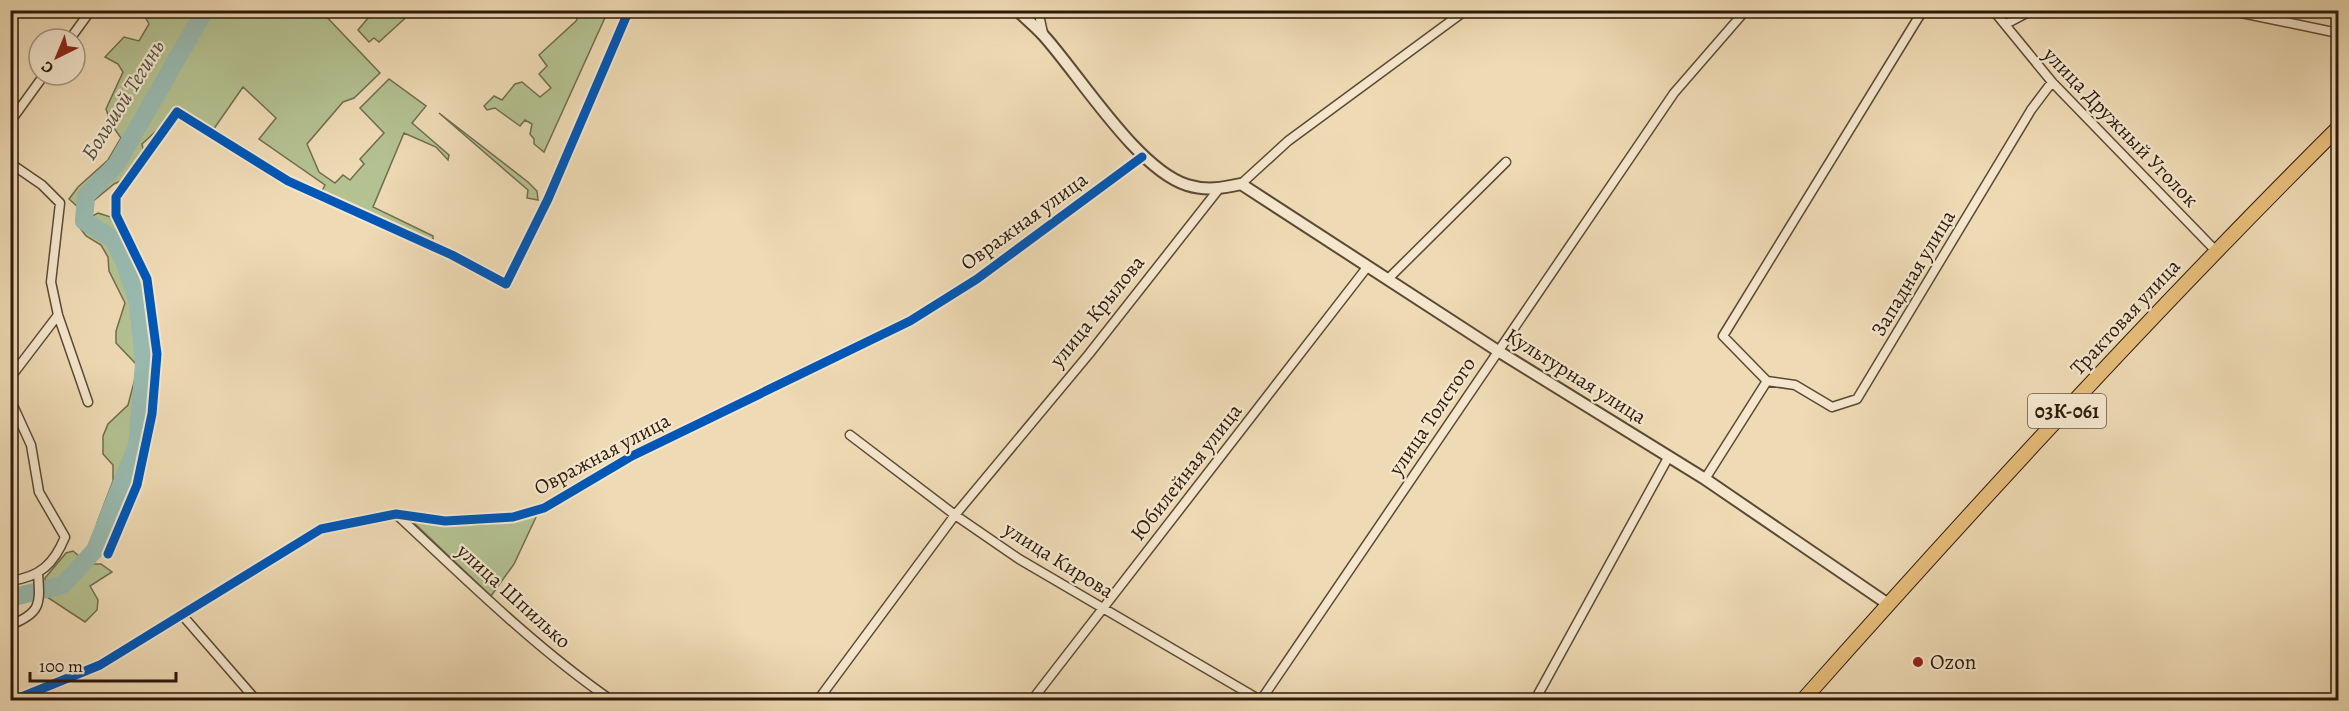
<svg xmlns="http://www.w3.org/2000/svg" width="2349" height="711" font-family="Alegreya,serif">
  <rect width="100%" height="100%" fill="#eedab4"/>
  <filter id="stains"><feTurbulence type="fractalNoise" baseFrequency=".00333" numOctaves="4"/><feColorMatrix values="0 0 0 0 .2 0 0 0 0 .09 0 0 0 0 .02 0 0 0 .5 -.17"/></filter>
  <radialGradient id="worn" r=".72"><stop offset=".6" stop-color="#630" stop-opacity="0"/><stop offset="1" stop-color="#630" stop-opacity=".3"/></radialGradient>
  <path fill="#b4c191" stroke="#706d4e" stroke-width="1.5" d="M 581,10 L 608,11 L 544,152 L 534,144 L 534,139 L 530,134 L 532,124 L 525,120 L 520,126 L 495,108 L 487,110 L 484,106 L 494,96 L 502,100 L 515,84 L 522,82 L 540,97 L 551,88 L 539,74 L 547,66 L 539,55 L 576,21 Z
    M 142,11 L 321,11 L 380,73 L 354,98 L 343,102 L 307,144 L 319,172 L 335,183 L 343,175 L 350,180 L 364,164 L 360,159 L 384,133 L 360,108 L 389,79 L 426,106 L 412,123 L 449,155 L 448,160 L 436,147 L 404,133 L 373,207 L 433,236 L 433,244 L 321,193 L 325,185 L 259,139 L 276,118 L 243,87 L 211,133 L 177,112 L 142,144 L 145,157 L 130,177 L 114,184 L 92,202 L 79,208 L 69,199 L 78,187 L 108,160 L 121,138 L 111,124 L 106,109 L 123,72 L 118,64 L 105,57 L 124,37 L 139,41 L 149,24 Z
    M 374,11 L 413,11 L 379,42 L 374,38 L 369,42 L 358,30 Z
    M 439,113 L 528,182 L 537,191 L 538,200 L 527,198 L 528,190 Z
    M 98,213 L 114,218 L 128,245 L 135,283 L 144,287 L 154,351 L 149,359 L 137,365 L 116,343 L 116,331 L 125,303 L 109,271 L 108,257 L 101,245 L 86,236 L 77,224 Z
    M 137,371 L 148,383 L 149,391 L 146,425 L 133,488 L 106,549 L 99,546 L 104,533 L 97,523 L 113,481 L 113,465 L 103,454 L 103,436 L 108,424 L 128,405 Z
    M 537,515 L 514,564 L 491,596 L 412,521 C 455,528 496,527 537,515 Z
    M 73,551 L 79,556 L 77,564 L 101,564 L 112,572 L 90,586 L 98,600 L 97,610 L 85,622 L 47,597 L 45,578 L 66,553 Z"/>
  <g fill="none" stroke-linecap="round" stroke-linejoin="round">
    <path stroke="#99bab0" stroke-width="18" d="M 10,598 L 63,585 L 95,550 L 137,445 L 144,364 L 138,303 L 124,261 L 113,239 L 84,221 L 86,196 L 116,165 L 205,10"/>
    <g stroke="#5c4934" stroke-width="11">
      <path id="minor" d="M 1038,10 L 1043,33
        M 1993,10 L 2052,82 L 2215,250
        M 2130,10 L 2232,11 L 2338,33
        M 2006,24 L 2032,10
        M 70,39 L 91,10
        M 10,122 L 44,75
        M 10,163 L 42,185 L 60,203 L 51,282 L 58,315 L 88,402
        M 1241,184 L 1288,141 L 1466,10
        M 1389,278 L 1506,162
        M 10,378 L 58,315
        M 1767,381 L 1795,385 L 1832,407 L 1857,399 L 2031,110 L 2052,82
        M 10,399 L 31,445 L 39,492 L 65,537 C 54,564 40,577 10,581
        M 850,435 L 955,515 L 1019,559 L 1260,700
        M 1705,479 L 1767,381 L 1723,336 L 1923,10
        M 396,514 C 465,578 533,646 611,700
        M 108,554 L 137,485 L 152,414 L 157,354 L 147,279 L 116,215 L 116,197 L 177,112 L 288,181 L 452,255 L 506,284 L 548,199 L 629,10
        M 183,616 L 256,700
        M 10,625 C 42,613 40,603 38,573
        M 14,700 L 100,665 L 321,529 L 396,514 L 445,521 L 513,517 L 544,508 L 632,456 L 910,321 L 977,279 L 1142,157
        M 818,700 L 955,515 L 1089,354 L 1218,190
        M 1032,700 L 1368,266
        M 1261,700 L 1674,93 L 1746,10
        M 1535,700 L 1669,456"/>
    </g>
    <g stroke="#5c4934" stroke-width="14">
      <path id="tertiary" d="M 1017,10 C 1026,19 1036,27 1044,36 C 1080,76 1137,169 1187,185 C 1206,191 1223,188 1241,184 L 1498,351 L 1705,479 L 1888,604"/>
    </g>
    <g stroke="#2c190a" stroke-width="16">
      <path id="primary" d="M 1803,700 C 1976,505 2153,312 2338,128"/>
    </g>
    <use href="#minor" stroke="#f4e7ce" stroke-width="8"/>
    <use href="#tertiary" stroke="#f4e7ce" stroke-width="10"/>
    <use href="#primary" stroke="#e7bd7a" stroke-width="14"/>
    <g stroke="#f4e7ce" stroke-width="13">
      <path id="cycleway" d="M 108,554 L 137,485 L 152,414 L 157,354 L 147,279 L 116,215 L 116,197 L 177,112 L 288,181 L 452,255 L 506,284 L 548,199 L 629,10
        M 14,700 L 100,665 L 321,529 L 396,514 L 445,521 L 513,517 L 544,508 L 632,456 L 910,321 L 977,279 L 1142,157"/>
    </g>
    <use href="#cycleway" stroke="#0057b8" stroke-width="9"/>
  </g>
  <circle fill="#8f2418" stroke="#f4e7ce" stroke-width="2" cx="1918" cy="662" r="6"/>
  <g text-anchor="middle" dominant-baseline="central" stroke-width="4.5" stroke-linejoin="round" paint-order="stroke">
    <rect fill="#f4e7ce" stroke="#685745" stroke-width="1.5" x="2028" y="394" width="78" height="34" rx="4.5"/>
    <g font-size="20" font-weight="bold" fill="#2c190a">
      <text x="2067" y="411">03К-061</text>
    </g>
    <g font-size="21" fill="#2c190a" stroke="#f4e7ce">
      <text transform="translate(2121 127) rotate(46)">улица Дружный Уголок</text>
      <text transform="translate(1024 221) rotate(-36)">Овражная улица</text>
      <text transform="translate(1913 273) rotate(-59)">Западная улица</text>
      <text transform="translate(1097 311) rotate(-51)">улица Крылова</text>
      <text transform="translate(2125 317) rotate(-47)">Трактовая улица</text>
      <text transform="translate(1576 376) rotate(32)">Культурная улица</text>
      <text transform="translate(1432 416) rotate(-56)">улица Толстого</text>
      <text transform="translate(602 454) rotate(-28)">Овражная улица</text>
      <text transform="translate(1186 472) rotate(-52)">Юбилейная улица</text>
      <text transform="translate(1059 560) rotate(32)">улица Кирова</text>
      <text transform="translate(514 596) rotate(42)">улица Шпилько</text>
    </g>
    <g font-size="21" fill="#2c190a" stroke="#f4e7ce" text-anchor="start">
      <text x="1930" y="662">Ozon</text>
    </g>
    <g font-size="22" font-style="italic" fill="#525144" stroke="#f4e7ce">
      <text transform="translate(123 100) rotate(-58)">Большой Тегинь</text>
    </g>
  </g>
  <rect width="2349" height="711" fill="none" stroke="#eedab4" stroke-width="36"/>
  <rect x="12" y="12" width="2325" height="687" fill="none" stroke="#2c190a" stroke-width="3"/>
  <rect x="18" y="18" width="2313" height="675" fill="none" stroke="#2c190a" stroke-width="1.5"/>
  <g transform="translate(57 57) rotate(223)"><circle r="28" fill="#f4e7ce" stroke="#a49580" stroke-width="1.5"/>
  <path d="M0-4.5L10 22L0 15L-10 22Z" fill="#8f2418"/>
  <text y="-9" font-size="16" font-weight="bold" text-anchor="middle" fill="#2c190a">С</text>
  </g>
  <path d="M30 672v9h146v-9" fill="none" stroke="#2c190a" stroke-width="3"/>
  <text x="39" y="672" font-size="18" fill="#2c190a" stroke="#f4e7ce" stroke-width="4.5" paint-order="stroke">100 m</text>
  <rect width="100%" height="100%" filter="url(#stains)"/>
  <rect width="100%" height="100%" fill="url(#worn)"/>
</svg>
